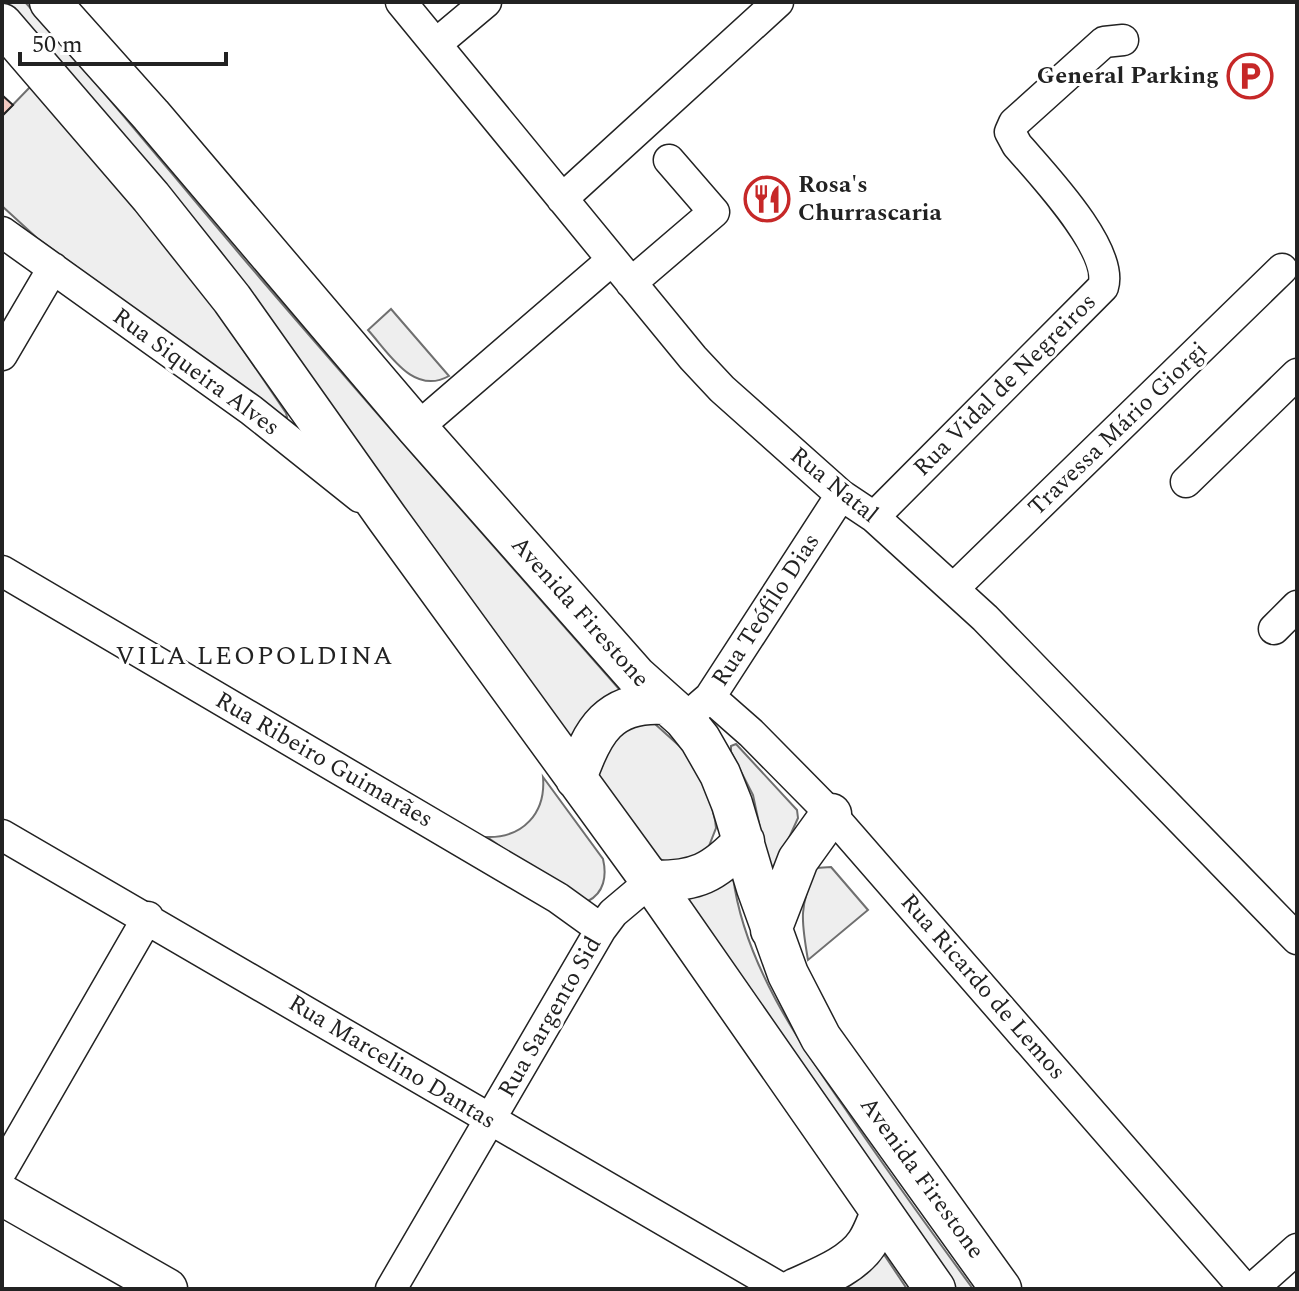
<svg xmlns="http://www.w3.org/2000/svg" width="1299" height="1291" font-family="Spectral,serif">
  <rect width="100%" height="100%" fill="#fff"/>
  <path fill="#eee" stroke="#6f6f6f" stroke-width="2" d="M 2,2 L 25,2 C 106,92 181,186 260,278 C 378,416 499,552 619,689 L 620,692 L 573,738 L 568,740 L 220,251 L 63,65 Z
    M 31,86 L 61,119 L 208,298 L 286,413 L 287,417 L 283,417 L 37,238 L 2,206 L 2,116 Z
    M 391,309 L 449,376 C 413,396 389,353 368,330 Z
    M 624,723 L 655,724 L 685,751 L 707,787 L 715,820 L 716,828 L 707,851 L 702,856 L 670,863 L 654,857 L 598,776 L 601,746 Z
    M 736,744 L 797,810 L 798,818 L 774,871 L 769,870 L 753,795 L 731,752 L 731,746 Z
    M 543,777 L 603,859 C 607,876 604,893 588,901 L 570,895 L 487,837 C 523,838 546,813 543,777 Z
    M 831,867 L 868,910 L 808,960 C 801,920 799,906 816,868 Z
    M 733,877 C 744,962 798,1041 846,1110 C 887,1171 930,1230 973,1289 L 956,1289 L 685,895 Z
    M 879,1247 L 907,1289 L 825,1289 Z"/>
  <path fill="#f3c9c0" stroke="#222" stroke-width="2" d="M 2,95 L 13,105 L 2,116 Z"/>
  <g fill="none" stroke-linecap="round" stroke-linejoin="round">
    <g stroke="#222" stroke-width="33">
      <path id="minor" d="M 401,2 L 693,358 L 722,389 L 841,495 L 874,517 L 985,618 L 1297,939
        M 436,44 L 486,2
        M 562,199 L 778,2
        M 2,232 L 251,410 L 360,497
        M 631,283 L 714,212 L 669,160
        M 2,355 L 53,268
        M 417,428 L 612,260
        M 1186,482 L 1297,374
        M 874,517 L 1103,287 C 1115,250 1041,173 1017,145 L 1010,132 L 1014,123 L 1104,42 L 1123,40
        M 2,571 L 558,898 L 601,929
        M 954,588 L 1282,269
        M 1274,629 L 1297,606
        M 710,697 L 751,733 L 831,814 L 1245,1289
        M 695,710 L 710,697 L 841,495
        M 2,835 L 782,1289
        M 2,1170 L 148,917
        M 391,1289 L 601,929 L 613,913 L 651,881
        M 1252,1289 L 1297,1249"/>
    </g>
    <g stroke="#222" stroke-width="43">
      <path id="major" d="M 50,2 L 151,115 L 417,428 L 636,676 L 684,719 L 700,739 L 720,774 L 732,804 L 757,888 L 788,974 L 821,1038 L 1001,1289
        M 2,24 L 151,197 L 232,299 L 387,518 L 651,881 L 935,1289
        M 576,779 C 592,731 609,700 665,704
        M 651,881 C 696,882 714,873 744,841
        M 771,930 L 798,860 L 831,814
        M 2,1195 L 167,1289
        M 795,1289 C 819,1278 852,1266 867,1243 C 873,1234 877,1222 881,1213"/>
    </g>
    <use href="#minor" stroke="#fff" stroke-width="30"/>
    <use href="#major" stroke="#fff" stroke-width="40"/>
  </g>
  <defs>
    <g id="parking-ring" transform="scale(2.3)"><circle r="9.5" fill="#fff" stroke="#c62828" stroke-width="1.5"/><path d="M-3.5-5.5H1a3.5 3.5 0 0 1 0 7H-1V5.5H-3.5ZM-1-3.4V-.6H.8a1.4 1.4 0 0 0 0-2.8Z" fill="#c62828"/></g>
    <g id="restaurant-ring" transform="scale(2.3)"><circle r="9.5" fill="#fff" stroke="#c62828" stroke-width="1.5"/><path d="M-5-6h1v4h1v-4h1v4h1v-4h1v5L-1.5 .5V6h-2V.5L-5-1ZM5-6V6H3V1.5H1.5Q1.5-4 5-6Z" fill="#c62828"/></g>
  </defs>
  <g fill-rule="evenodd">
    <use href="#parking-ring" x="1250" y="76"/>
    <use href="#restaurant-ring" x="767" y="199"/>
  </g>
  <g text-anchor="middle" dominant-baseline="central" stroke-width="6" stroke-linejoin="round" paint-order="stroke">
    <g font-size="24" font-weight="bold" fill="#222" stroke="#fff" text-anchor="end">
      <text x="1219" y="76">General Parking</text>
      <text x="798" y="185" text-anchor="start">Rosa's<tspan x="798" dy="28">Churrascaria</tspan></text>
    </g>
    <g font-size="24" fill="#222" stroke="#fff">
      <text transform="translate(196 372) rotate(36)">Rua Siqueira Alves</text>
      <text transform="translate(1005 385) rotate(-45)">Rua Vidal de Negreiros</text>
      <text transform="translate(1118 429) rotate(-44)">Travessa Mário Giorgi</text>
      <text transform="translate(834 485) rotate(39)">Rua Natal</text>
      <text transform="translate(766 610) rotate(-57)">Rua Teófilo Dias</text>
      <text transform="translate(580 612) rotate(48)">Avenida Firestone</text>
      <text transform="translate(324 760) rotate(30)">Rua Ribeiro Guimarães</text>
      <text transform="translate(983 987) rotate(49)">Rua Ricardo de Lemos</text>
      <text transform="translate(550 1017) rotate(-60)">Rua Sargento Sid</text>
      <text transform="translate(392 1062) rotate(31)">Rua Marcelino Dantas</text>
      <text transform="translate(922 1178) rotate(54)">Avenida Firestone</text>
    </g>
    <g font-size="26" letter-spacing="2" fill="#222" stroke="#fff">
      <text x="255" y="656">VILA LEOPOLDINA</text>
    </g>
  </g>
  <rect width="1299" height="1291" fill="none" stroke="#222222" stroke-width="8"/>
  <path d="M20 52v12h206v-12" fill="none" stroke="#222222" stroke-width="4"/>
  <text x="32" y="52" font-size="24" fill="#222222" stroke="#ffffff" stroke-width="6" paint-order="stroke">50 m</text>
</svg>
